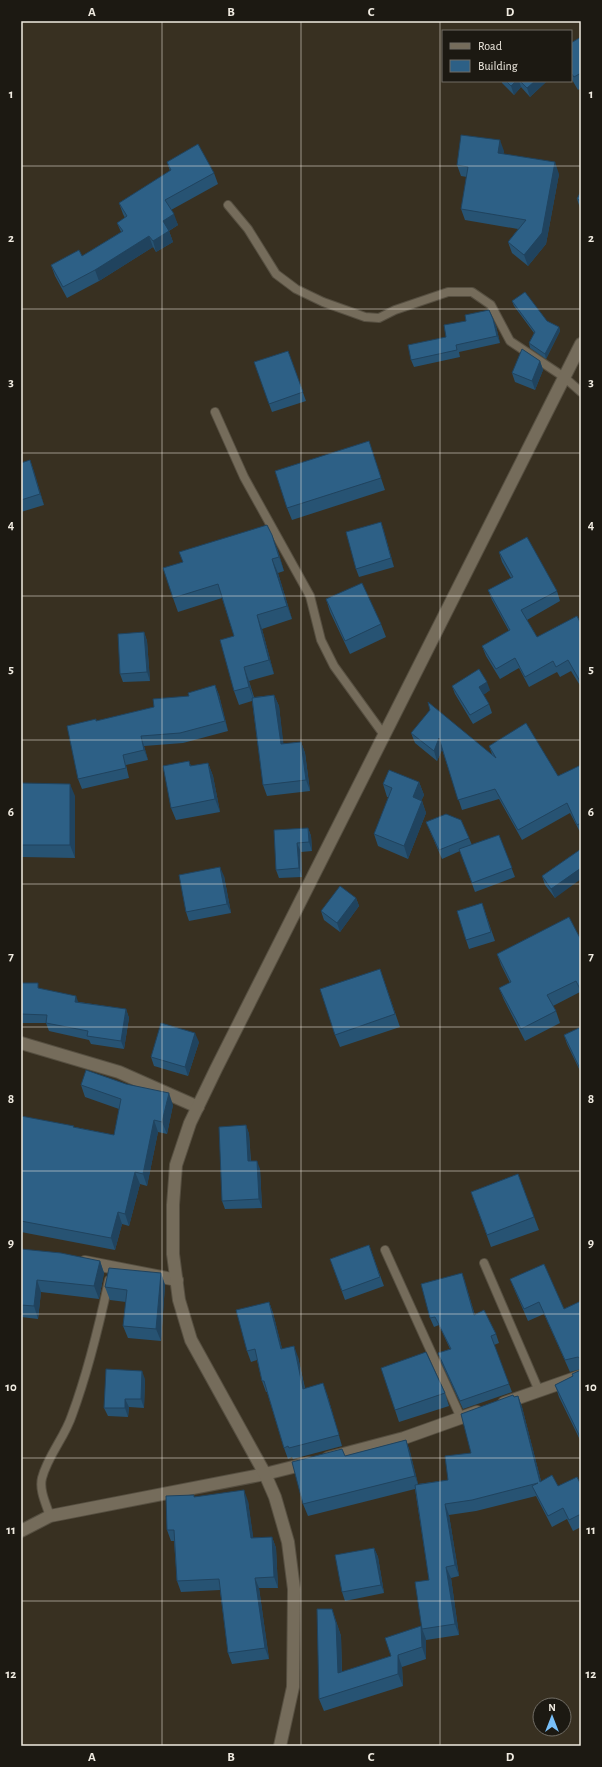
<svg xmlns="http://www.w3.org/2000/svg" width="602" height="1767" font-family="'Alegreya Sans',sans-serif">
  <rect width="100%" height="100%" fill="#383021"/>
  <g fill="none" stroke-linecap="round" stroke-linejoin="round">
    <g stroke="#564f41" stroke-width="10">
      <path id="lane" d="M 228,205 L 248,229 L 276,274 L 296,289 L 323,302 L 365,317 L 379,318 L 395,310 L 448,292 L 472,292 L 491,305 L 510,341 L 564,377 L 581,392
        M 215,412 L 244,477 L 310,596 L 321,640 L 334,666 L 384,735
        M 385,1250 L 461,1418
        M 484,1263 L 539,1391
        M 50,1516 C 46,1504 39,1490 42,1478 C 48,1455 65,1437 72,1415 C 88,1372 99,1326 109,1280"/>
    </g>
    <g stroke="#564f41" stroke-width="14">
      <path id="street" d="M 21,1043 L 119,1072 L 198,1107
        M 85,1262 L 177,1280
        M 504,1403 L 581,1376
        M 328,1458 L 404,1438 L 477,1412
        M 21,1531 L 50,1516 L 265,1474 L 309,1463"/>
    </g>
    <g stroke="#564f41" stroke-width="14">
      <path id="secondary" d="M 280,1746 L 293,1687 L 294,1589 L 288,1542 L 275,1497 L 265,1474 L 191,1340 L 179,1300 L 173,1254 L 173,1205 L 176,1165 L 190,1123 L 216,1069 L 581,344"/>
    </g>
    <use href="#lane" stroke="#756c5b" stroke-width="8"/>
    <use href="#street" stroke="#756c5b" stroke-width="12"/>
    <use href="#secondary" stroke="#756c5b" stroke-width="12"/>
  </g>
  <path fill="#275373" d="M 581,37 L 581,88 L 578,90 L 571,78 L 571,43 Z
    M 502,81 L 547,81 L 530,97 L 521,87 L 514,95 L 502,83 Z
    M 504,151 L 503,154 L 559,174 L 546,244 L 528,266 L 512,253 L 508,242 L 518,229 L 465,220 L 461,209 L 467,177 L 461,176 L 457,165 Z
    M 167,162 L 214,173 L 218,184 L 171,210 L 178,225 L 169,231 L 173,242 L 156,252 L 153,247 L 99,281 L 67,298 L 55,276 L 51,265 L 82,256 L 121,232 L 117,223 L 125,218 L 123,214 L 119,203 L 170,171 Z
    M 581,191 L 581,208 L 580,208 L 577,199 Z
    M 512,301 L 547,321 L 559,327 L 560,331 L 546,359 L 530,348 L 529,343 L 534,333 L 514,306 Z
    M 493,319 L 496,326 L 500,343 L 459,352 L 460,357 L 414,367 L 411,360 L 446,337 Z
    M 288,351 L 306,401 L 272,412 L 269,404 Z
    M 540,361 L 543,370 L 535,390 L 515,382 L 512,373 Z
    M 373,454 L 385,490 L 292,520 L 287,508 Z
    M 30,460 L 44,505 L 21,512 L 21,463 Z
    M 381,522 L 394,567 L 359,577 L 356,569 Z
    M 277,548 L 284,571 L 278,573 L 292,619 L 262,629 L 274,674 L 249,681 L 254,697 L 274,695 L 279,706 L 283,744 L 301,742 L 305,753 L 310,791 L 267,796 L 263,785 L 252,701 L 239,705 L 234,691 L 234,636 L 222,598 L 178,612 L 173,598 Z
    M 499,552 L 557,591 L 560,601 L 527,620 L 537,637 L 581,624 L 581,687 L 571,671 L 560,677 L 557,672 L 529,687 L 519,668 L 500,679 L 486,656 L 482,646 L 509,631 L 492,600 L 488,590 L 511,578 L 502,562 Z
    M 326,599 L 381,624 L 386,637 L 350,654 L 330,612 Z
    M 144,632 L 147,641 L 150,681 L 123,682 L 120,674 Z
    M 215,685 L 219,695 L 228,731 L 183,743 L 144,746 L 148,760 L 126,765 L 129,778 L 82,789 L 78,779 L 96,721 L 154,707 L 189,696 Z
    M 452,686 L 490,690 L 483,695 L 489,704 L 492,713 L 473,724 L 455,694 Z
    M 411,733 L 492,754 L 489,746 L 558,776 L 581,765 L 581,834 L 570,813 L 522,840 L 499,799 L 462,810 L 442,749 L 437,761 L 415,743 Z
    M 189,761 L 191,766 L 208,763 L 213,776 L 220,812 L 176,820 L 171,808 Z
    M 419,782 L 424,795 L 421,801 L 422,801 L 426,813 L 408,859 L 378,846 L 374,834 L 389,797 L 387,797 L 383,784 Z
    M 21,783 L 75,796 L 75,858 L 22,857 L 21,854 Z
    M 426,822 L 469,838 L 472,845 L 499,835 L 515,877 L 475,892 L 460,851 L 442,859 Z
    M 308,828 L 311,836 L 312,851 L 301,852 L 302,877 L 279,878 L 276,870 Z
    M 581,849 L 555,898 L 545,885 L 542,876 Z
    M 224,876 L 231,913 L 189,921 L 186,912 Z
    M 356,898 L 359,906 L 340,932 L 324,920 L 321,911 Z
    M 482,903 L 495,941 L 469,949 L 466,940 Z
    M 581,940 L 581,993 L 580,992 L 553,1006 L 556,1011 L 560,1023 L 525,1041 L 504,1000 L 499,988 L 510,983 L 501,965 L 497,954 Z
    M 380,969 L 400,1027 L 340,1047 L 335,1035 Z
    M 21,983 L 39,988 L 79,1002 L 126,1009 L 129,1018 L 124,1049 L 91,1044 L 89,1040 L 49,1031 L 46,1023 L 21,1023 Z
    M 581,1027 L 581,1073 L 567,1044 L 564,1035 Z
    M 199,1042 L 188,1076 L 154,1066 L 151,1057 Z
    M 81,1085 L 173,1105 L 167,1134 L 158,1132 L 147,1186 L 140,1184 L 129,1226 L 122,1224 L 115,1250 L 21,1232 L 21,1116 L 114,1135 L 119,1109 L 85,1097 Z
    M 246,1125 L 249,1134 L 251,1161 L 260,1169 L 262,1208 L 225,1209 L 222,1201 Z
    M 518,1174 L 539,1230 L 491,1247 L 471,1192 Z
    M 369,1245 L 384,1286 L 345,1300 L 330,1259 Z
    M 21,1249 L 100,1261 L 104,1273 L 99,1299 L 41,1292 L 38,1319 L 21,1317 Z
    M 161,1273 L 165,1285 L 161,1341 L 128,1338 L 123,1326 L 126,1302 L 110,1300 L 105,1287 Z
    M 462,1273 L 475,1315 L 496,1334 L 499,1343 L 494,1345 L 512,1392 L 463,1409 L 441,1362 L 438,1353 L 450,1349 L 439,1325 L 434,1327 L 430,1318 Z
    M 510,1279 L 564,1309 L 581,1301 L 581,1369 L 570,1372 L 544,1314 L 528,1321 L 515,1291 Z
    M 269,1302 L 273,1313 L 282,1349 L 298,1357 L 305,1388 L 327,1394 L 342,1446 L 293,1459 L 292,1457 L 288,1459 L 284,1448 L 267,1392 L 266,1392 L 262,1381 L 257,1360 L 251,1362 L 247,1351 Z
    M 581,1370 L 581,1442 L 559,1397 L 555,1385 L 573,1376 Z
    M 145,1379 L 144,1408 L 129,1407 L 128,1417 L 108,1416 L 104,1408 Z
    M 445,1393 L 449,1406 L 399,1422 L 395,1410 Z
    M 518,1396 L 522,1407 L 541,1481 L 558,1486 L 581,1485 L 581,1527 L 573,1531 L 567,1519 L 552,1527 L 536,1496 L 476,1511 L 449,1515 L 459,1576 L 451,1578 L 459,1635 L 426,1640 L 426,1639 L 426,1659 L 402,1667 L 403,1686 L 324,1711 L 319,1699 L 332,1609 L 341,1636 L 342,1672 L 391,1656 L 422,1628 L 429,1580 L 415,1489 L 308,1516 L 303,1504 L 345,1456 L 406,1440 L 410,1452 L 418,1484 L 448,1480 L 471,1453 L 514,1397 Z
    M 194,1495 L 194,1497 L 248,1501 L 253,1538 L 272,1537 L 276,1548 L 278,1588 L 259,1588 L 269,1659 L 232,1664 L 228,1653 L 220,1590 L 181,1592 L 177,1581 L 174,1541 L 171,1541 L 167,1530 Z
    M 374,1548 L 378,1557 L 384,1593 L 345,1601 L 342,1592 Z"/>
  <path fill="#20435e" d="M 516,81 L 519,81 L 521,87 L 514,95 L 511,86 Z
    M 535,81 L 547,81 L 530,97 L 527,88 Z
    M 500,140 L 504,151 L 502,164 L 498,153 Z
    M 555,162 L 559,174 L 546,244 L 528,266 L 524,255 Z
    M 174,214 L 178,225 L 167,232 L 163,221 Z
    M 169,231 L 173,242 L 156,252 L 153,241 Z
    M 149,236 L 153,247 L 99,281 L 95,270 Z
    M 493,319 L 496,326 L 500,343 L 497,336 Z
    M 559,327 L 560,331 L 546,359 L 545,354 Z
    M 540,361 L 543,370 L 535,390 L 532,381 Z
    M 30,460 L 34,471 L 44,505 L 40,494 Z
    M 381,522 L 384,531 L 394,567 L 391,558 Z
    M 272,535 L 277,548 L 284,571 L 279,557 Z
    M 272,559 L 278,573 L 292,619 L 287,606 Z
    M 257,615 L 262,629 L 274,674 L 269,660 Z
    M 144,632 L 147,641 L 150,681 L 147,672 Z
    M 244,667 L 249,681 L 254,701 L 249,687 Z
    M 487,682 L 490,690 L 482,696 L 479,687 Z
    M 215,685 L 219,695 L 228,731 L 225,721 Z
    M 274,695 L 279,706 L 285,756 L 281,744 Z
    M 141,736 L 144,746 L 148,760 L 144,750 Z
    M 439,738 L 443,748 L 437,761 L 434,751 Z
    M 301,742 L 305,753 L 310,791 L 306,780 Z
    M 208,763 L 213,776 L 220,812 L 215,799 Z
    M 419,782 L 424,795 L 417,810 L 413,797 Z
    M 70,784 L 75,796 L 75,858 L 70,845 Z
    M 422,801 L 426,813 L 408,859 L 404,846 Z
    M 308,828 L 311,836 L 312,851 L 309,842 Z
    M 297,843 L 301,852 L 302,877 L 299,868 Z
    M 220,867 L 224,876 L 231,913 L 227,904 Z
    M 581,868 L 581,879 L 555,898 L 551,889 Z
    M 356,898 L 359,906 L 340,932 L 337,923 Z
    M 76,996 L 79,1004 L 75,1002 Z
    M 126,1009 L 129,1018 L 124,1049 L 121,1041 Z
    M 195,1033 L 199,1042 L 188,1076 L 185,1067 Z
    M 169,1093 L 173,1105 L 167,1134 L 162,1122 Z
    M 154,1120 L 158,1132 L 147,1186 L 143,1174 Z
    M 246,1125 L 249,1134 L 251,1170 L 248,1161 Z
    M 257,1161 L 260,1169 L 262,1208 L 259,1199 Z
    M 135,1172 L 140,1184 L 129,1226 L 125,1214 Z
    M 118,1212 L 122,1224 L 115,1250 L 111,1238 Z
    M 100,1261 L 104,1273 L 99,1299 L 94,1286 Z
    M 161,1273 L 165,1285 L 161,1341 L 156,1329 Z
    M 462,1273 L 465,1281 L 477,1324 L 474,1315 Z
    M 37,1280 L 41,1292 L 38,1319 L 34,1306 Z
    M 269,1302 L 273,1313 L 285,1360 L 281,1349 Z
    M 294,1346 L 298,1357 L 307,1399 L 303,1389 Z
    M 142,1371 L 145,1379 L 144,1408 L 141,1399 Z
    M 323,1383 L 327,1394 L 342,1446 L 339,1435 Z
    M 518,1396 L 522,1407 L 544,1493 L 540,1482 Z
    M 125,1399 L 129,1407 L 128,1417 L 125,1408 Z
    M 406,1440 L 410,1452 L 419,1488 L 415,1476 Z
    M 244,1490 L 248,1501 L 255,1549 L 251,1538 Z
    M 445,1504 L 449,1515 L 459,1576 L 455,1565 Z
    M 272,1537 L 276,1548 L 278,1588 L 274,1577 Z
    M 374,1548 L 378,1557 L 384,1593 L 381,1585 Z
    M 446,1567 L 451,1578 L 459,1635 L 455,1624 Z
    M 255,1578 L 259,1588 L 269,1659 L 265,1648 Z
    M 332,1609 L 341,1636 L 342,1686 L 338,1673 Z
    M 421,1626 L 426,1639 L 426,1659 L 422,1647 Z
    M 398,1655 L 402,1667 L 403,1686 L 398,1674 Z"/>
  <path fill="#2d6086" stroke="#20435e" d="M 581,37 L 581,73 L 574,77 L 571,73 L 571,43 Z
    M 506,81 L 516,81 L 511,86 Z
    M 520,81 L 535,81 L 527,88 Z
    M 461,135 L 500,140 L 498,153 L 555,162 L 542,233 L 524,255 L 508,242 L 526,220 L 461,209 L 468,167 L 457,165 Z
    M 198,144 L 214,173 L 165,200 L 174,214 L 163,221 L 169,231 L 153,241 L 149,236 L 95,270 L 63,287 L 51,265 L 79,250 L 82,256 L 123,231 L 117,223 L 127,216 L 119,203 L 171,170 L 167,162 Z
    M 581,191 L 581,201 L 577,199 Z
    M 525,292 L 547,321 L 559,327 L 545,354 L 529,343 L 535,332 L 512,301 Z
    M 489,310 L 493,319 L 497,336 L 456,345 L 457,350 L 411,360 L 408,345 L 446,337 L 444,325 L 466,321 L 465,315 Z
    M 522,349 L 540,361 L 532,381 L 512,373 Z
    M 288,351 L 303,392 L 269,404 L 254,362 Z
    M 369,441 L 381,478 L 287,508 L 275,471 Z
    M 30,460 L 40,494 L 21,500 L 21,463 Z
    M 381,522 L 391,558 L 356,569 L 346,532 Z
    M 267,525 L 272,535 L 279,557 L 272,559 L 287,606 L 257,615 L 269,660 L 244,667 L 249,687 L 234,691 L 220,640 L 234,636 L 218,584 L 173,598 L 163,568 L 183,562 L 179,552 Z
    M 527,537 L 557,591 L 521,610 L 537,637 L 577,616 L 581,624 L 581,683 L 568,660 L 556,667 L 553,661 L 525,677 L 515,658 L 496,669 L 482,646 L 510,630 L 488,590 L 513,577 L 499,552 Z
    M 362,583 L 381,624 L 345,641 L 326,599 Z
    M 144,632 L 147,672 L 120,674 L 118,634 Z
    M 479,669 L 487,682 L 479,687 L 489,704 L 470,715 L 452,686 Z
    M 215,685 L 225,721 L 180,733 L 141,736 L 144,750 L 123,755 L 126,768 L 78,779 L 67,726 L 96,719 L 96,721 L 154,707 L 153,699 L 189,696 L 188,693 Z
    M 274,695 L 281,744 L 301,742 L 306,780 L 263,785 L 252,698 Z
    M 428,702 L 496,758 L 489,746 L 526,723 L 558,776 L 581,765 L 581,823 L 577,825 L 567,803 L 518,830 L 495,789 L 458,800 L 439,738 L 434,751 L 411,733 L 430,710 Z
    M 189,761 L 190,766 L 208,763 L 215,799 L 171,808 L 163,766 Z
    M 389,770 L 419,782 L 413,797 L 422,801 L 404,846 L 374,834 L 392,788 L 383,784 Z
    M 21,783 L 70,784 L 70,845 L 21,845 Z
    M 446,814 L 461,820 L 469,838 L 439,850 L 426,822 Z
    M 308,828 L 309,842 L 297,843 L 299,868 L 276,870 L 274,830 Z
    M 499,835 L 512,868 L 472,883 L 459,849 Z
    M 581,849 L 581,868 L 551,889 L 542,876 Z
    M 220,867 L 227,904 L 186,912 L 179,875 Z
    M 340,886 L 356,898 L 337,923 L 321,911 Z
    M 482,903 L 491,932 L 466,940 L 457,911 Z
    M 569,917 L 581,940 L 581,991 L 576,981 L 547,995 L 556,1011 L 521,1029 L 499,988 L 511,982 L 497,954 Z
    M 380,969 L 395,1014 L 335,1035 L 320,989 Z
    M 21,983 L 38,983 L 38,988 L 76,996 L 75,1002 L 126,1009 L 121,1041 L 87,1036 L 88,1031 L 46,1023 L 47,1015 L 21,1014 Z
    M 161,1023 L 195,1033 L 185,1067 L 151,1057 Z
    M 581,1027 L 581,1071 L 564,1035 Z
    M 86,1070 L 126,1084 L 169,1093 L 162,1122 L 154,1120 L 143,1174 L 135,1172 L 125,1214 L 118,1212 L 111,1238 L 21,1221 L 21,1116 L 74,1126 L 73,1127 L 114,1135 L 121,1099 L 81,1085 Z
    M 246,1125 L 248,1161 L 257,1161 L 259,1199 L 222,1201 L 219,1127 Z
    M 518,1174 L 534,1217 L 487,1235 L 471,1192 Z
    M 369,1245 L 380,1277 L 342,1291 L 330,1259 Z
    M 21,1249 L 61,1253 L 100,1261 L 94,1286 L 37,1280 L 34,1306 L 21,1305 Z
    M 544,1264 L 564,1309 L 581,1301 L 581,1359 L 578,1357 L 565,1360 L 539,1302 L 524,1309 L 510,1279 Z
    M 109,1268 L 161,1273 L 156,1329 L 123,1326 L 127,1290 L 105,1287 Z
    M 462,1273 L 474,1315 L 484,1310 L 496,1334 L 491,1336 L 509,1384 L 460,1401 L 438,1353 L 451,1349 L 435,1317 L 430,1318 L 421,1284 Z
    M 269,1302 L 281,1349 L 294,1346 L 303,1389 L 323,1383 L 339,1435 L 289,1448 L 288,1446 L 284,1448 L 264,1381 L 262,1381 L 255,1349 L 247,1351 L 236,1310 Z
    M 426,1352 L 445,1393 L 395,1410 L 381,1368 Z
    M 106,1369 L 142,1371 L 141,1399 L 125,1399 L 125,1408 L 104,1408 Z
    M 581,1370 L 581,1439 L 555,1385 L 573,1376 L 572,1374 Z
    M 513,1395 L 514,1397 L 518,1396 L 540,1482 L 552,1475 L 558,1486 L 577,1477 L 581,1485 L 581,1514 L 569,1520 L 563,1508 L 548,1516 L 532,1486 L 538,1483 L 472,1500 L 445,1504 L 455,1565 L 446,1567 L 455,1624 L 422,1629 L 415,1582 L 429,1580 L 415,1485 L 448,1480 L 445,1456 L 471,1453 L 461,1414 Z
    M 406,1440 L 415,1476 L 303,1504 L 292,1462 L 342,1449 L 345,1456 Z
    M 244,1490 L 251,1538 L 272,1537 L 274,1577 L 255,1578 L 265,1648 L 228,1653 L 219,1579 L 177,1581 L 174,1530 L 167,1530 L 166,1496 L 194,1495 L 194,1497 Z
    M 374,1548 L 381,1585 L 342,1592 L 335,1555 Z
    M 317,1609 L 332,1609 L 336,1623 L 338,1673 L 391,1656 L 385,1638 L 421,1626 L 422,1647 L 398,1655 L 398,1674 L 319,1699 Z"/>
  <path fill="none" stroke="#f0ebe1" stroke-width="1" stroke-opacity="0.55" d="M 162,21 L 162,1746M 301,21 L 301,1746M 440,21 L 440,1746M 21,166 L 581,166M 21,309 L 581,309M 21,453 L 581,453M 21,596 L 581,596M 21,740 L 581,740M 21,884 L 581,884M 21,1027 L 581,1027M 21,1171 L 581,1171M 21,1314 L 581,1314M 21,1458 L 581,1458M 21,1601 L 581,1601"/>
  <rect width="602" height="1767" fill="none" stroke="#1c1912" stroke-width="44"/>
  <rect x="442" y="30" width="130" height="52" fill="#1c1912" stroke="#716d65"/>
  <rect x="450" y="43" width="20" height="6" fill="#756c5b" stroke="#716d65"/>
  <text x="478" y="50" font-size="12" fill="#f0ebe1">Road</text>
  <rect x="450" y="60" width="20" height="12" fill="#2d6086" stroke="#716d65"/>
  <text x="478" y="70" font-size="12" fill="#f0ebe1">Building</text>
  <g transform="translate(552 1717)"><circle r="19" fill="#1c1912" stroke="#716d65"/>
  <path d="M0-3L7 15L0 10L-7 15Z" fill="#78bff8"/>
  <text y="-6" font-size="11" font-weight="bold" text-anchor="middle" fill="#f0ebe1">N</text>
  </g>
  <rect x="22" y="22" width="558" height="1723" fill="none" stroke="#f0ebe1" stroke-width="1.5"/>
  <g font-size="13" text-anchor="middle" font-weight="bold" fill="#f0ebe1">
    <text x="92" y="16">A</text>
    <text x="231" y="16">B</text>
    <text x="371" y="16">C</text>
    <text x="510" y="16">D</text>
    <text x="11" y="98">1</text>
    <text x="591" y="98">1</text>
    <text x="11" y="242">2</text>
    <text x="591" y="242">2</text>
    <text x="11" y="386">3</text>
    <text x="591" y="386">3</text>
    <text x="11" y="529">4</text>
    <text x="591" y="529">4</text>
    <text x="11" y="673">5</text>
    <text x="591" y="673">5</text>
    <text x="11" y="816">6</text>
    <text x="591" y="816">6</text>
    <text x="11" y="960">7</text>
    <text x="591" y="960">7</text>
    <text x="11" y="1103">8</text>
    <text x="591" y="1103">8</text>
    <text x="11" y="1247">9</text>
    <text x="591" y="1247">9</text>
    <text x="11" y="1391">10</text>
    <text x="591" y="1391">10</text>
    <text x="11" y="1534">11</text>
    <text x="591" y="1534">11</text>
    <text x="11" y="1678">12</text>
    <text x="591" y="1678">12</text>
    <text x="92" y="1761">A</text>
    <text x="231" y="1761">B</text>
    <text x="371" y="1761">C</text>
    <text x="510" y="1761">D</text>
  </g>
</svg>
